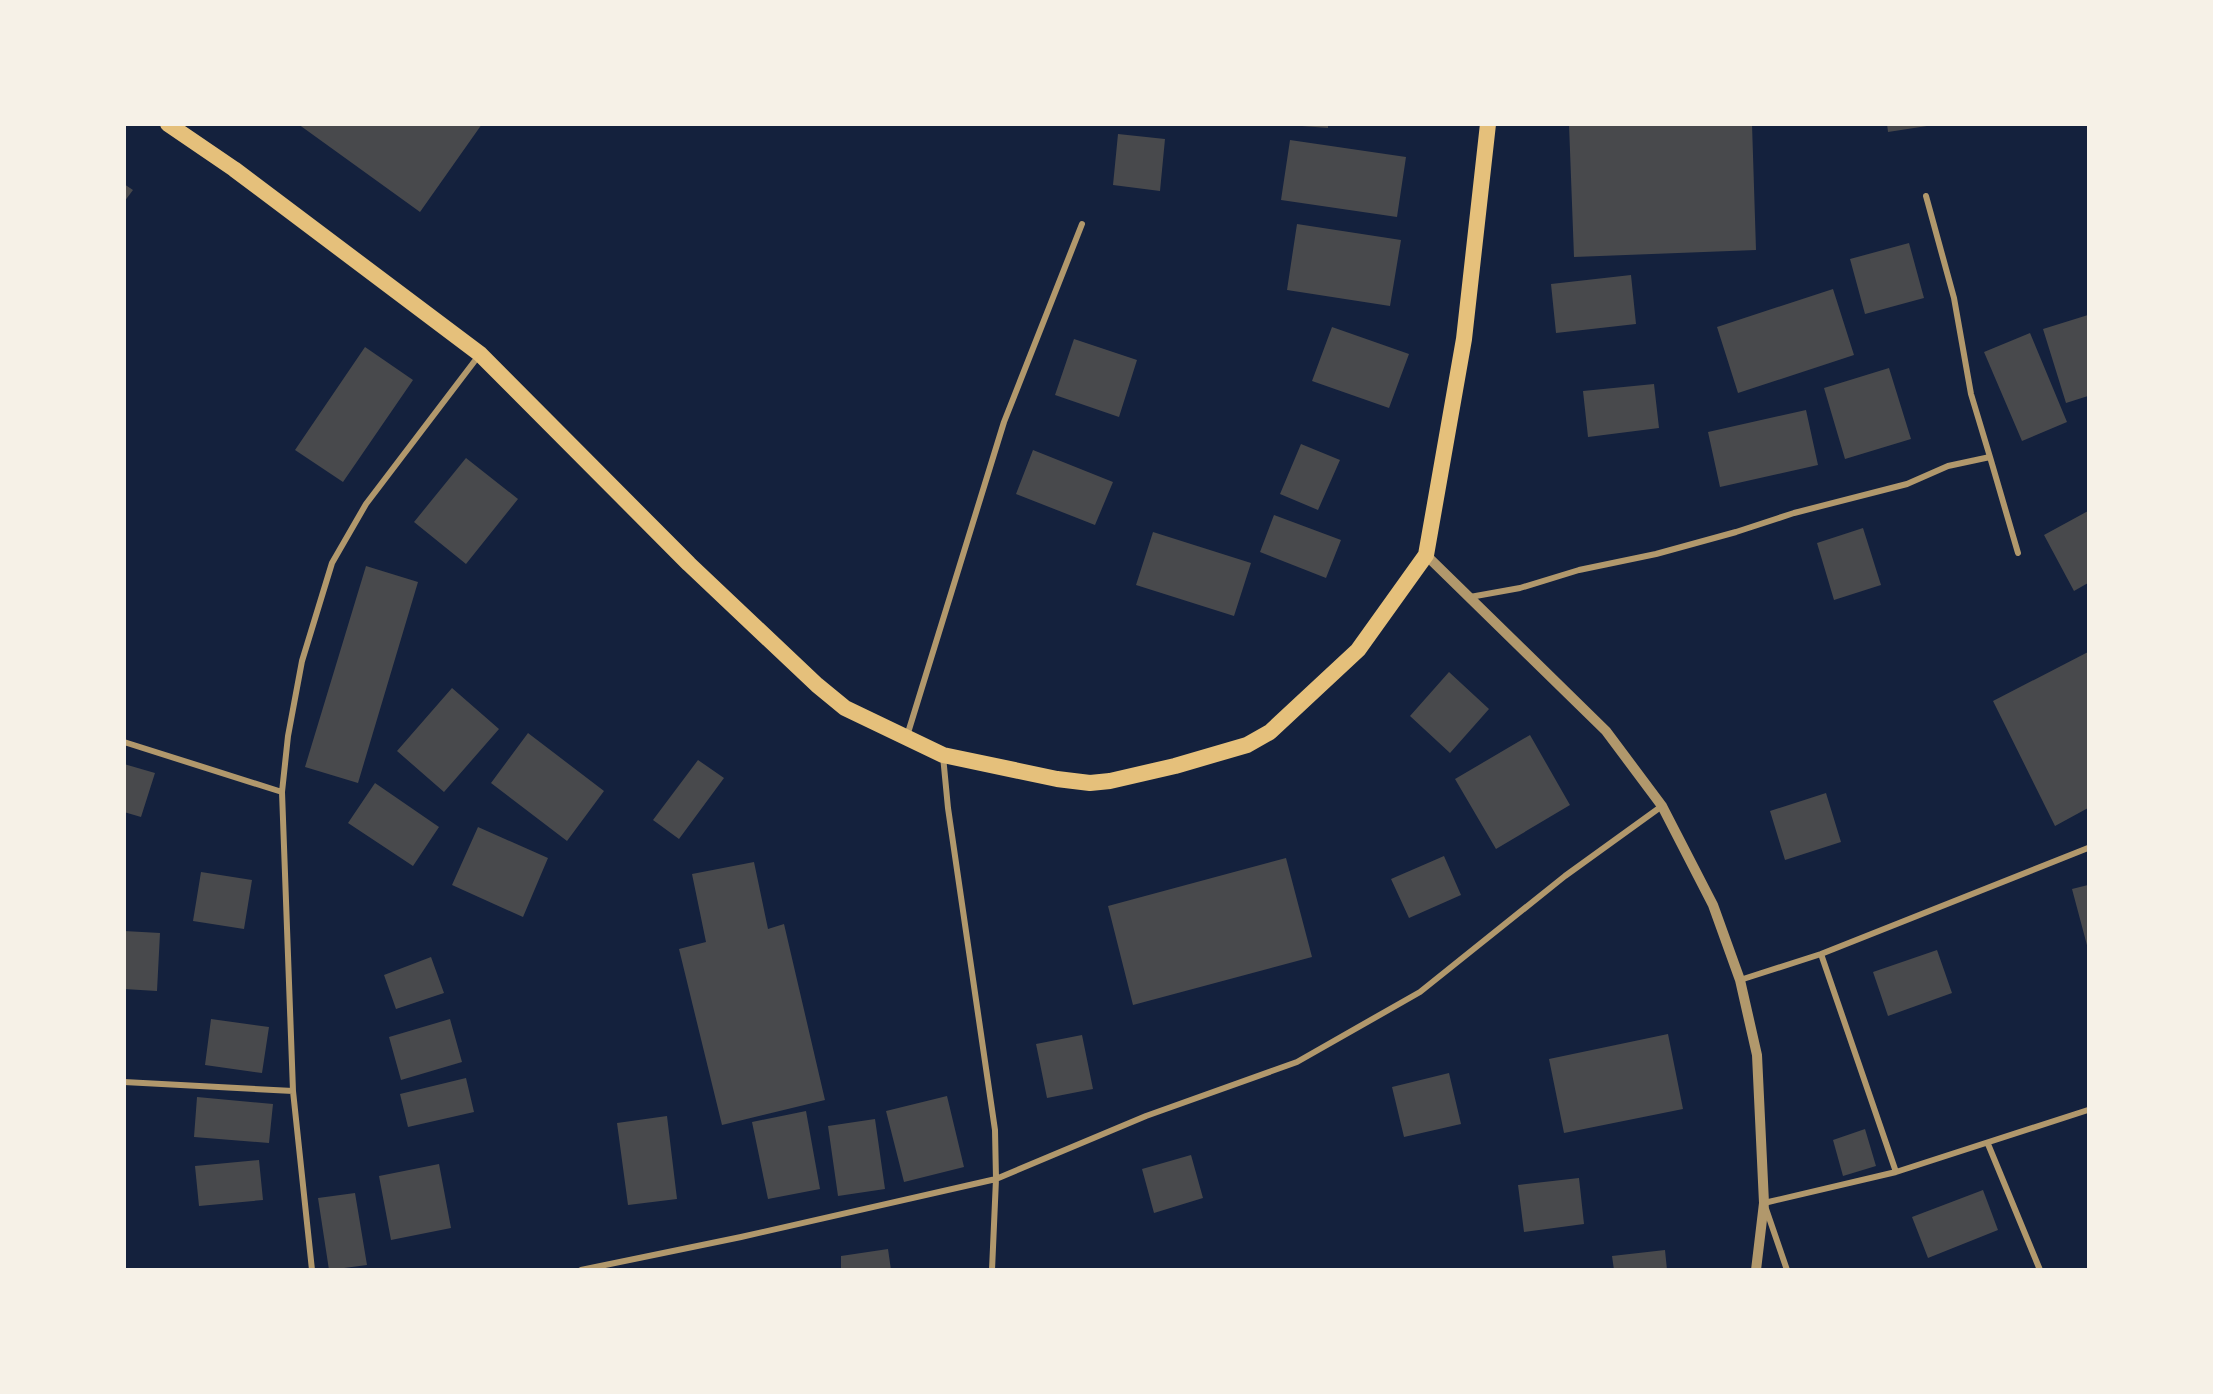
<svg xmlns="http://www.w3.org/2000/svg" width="2213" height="1394" font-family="'Public Sans',sans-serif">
  <rect width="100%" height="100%" fill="#14213d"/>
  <path fill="#48494c" d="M 298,124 L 482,124 L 420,212 Z
    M 1302,124 L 1328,124 L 1328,128 L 1302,126 Z
    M 1569,124 L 1752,124 L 1756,250 L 1574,257 Z
    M 1887,124 L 1926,124 L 1927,126 L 1888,132 Z
    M 1118,134 L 1165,139 L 1160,191 L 1113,185 Z
    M 1290,140 L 1406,157 L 1397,217 L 1281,200 Z
    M 124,184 L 133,190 L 124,202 Z
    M 1297,224 L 1401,240 L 1390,306 L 1287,290 Z
    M 1909,243 L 1924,298 L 1865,314 L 1850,259 Z
    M 1631,275 L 1636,324 L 1556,333 L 1551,284 Z
    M 1833,289 L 1854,355 L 1738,393 L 1717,327 Z
    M 2088,315 L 2088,396 L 2066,403 L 2043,329 Z
    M 1332,327 L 1409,354 L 1389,408 L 1312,381 Z
    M 2030,333 L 2067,422 L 2022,441 L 1984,352 Z
    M 1074,339 L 1137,360 L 1119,417 L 1055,395 Z
    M 365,347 L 413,380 L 343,482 L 295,450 Z
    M 1889,368 L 1911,439 L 1845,459 L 1824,388 Z
    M 1654,384 L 1659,428 L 1588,437 L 1583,391 Z
    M 1806,410 L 1818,465 L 1720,487 L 1708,432 Z
    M 1301,444 L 1340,460 L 1318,510 L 1280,494 Z
    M 1033,450 L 1113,482 L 1095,525 L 1016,494 Z
    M 466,458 L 518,499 L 466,564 L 414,522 Z
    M 2088,511 L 2088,583 L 2074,591 L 2044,535 Z
    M 1274,515 L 1341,540 L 1326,578 L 1260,552 Z
    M 1863,528 L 1881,585 L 1834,600 L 1817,543 Z
    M 1153,532 L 1251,563 L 1234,616 L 1136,585 Z
    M 366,566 L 418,582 L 358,783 L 305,767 Z
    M 2088,652 L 2088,808 L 2055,826 L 1993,701 Z
    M 1449,672 L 1489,709 L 1450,753 L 1410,716 Z
    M 452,688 L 499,729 L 444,792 L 397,751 Z
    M 528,733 L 604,791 L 567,841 L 491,783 Z
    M 1530,735 L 1570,805 L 1496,849 L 1455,779 Z
    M 698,760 L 724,778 L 679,839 L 653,820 Z
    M 124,764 L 155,773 L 141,817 L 124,812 Z
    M 375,783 L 439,827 L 413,866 L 348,823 Z
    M 1826,793 L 1841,842 L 1785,860 L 1770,811 Z
    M 478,827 L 548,858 L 523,917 L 452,885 Z
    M 1444,856 L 1461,895 L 1409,918 L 1391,879 Z
    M 1286,858 L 1312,957 L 1133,1005 L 1108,906 Z
    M 754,862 L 768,929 L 784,924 L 825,1100 L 722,1125 L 679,949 L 706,942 L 692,874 Z
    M 201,872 L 252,880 L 244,929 L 193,921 Z
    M 2088,885 L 2088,949 L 2072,889 Z
    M 124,931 L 160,933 L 157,991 L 124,989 Z
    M 1937,950 L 1952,993 L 1888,1016 L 1873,972 Z
    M 431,957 L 444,993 L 396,1009 L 384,975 Z
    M 211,1019 L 269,1027 L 262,1073 L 205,1065 Z
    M 450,1019 L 462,1062 L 401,1080 L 389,1037 Z
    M 1668,1034 L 1683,1109 L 1564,1133 L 1549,1059 Z
    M 1082,1035 L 1093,1089 L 1047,1098 L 1036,1044 Z
    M 1449,1073 L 1461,1124 L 1404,1137 L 1392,1087 Z
    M 466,1078 L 474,1112 L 408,1127 L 400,1094 Z
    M 947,1096 L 964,1167 L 904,1182 L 886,1111 Z
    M 197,1097 L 273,1104 L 269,1143 L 194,1137 Z
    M 806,1111 L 820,1189 L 768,1199 L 752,1122 Z
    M 667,1116 L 677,1199 L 628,1205 L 617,1123 Z
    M 875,1119 L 885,1189 L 838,1196 L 828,1126 Z
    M 1865,1129 L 1876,1166 L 1843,1176 L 1833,1140 Z
    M 1191,1155 L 1203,1198 L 1154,1213 L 1142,1169 Z
    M 259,1160 L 263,1200 L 199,1206 L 195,1166 Z
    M 439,1164 L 451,1228 L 391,1240 L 379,1176 Z
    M 1579,1178 L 1584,1224 L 1524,1232 L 1518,1185 Z
    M 1983,1190 L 1998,1230 L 1928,1258 L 1912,1217 Z
    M 355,1193 L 367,1265 L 329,1270 L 318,1198 Z
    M 888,1249 L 891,1270 L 841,1270 L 841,1256 Z
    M 1665,1250 L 1667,1270 L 1614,1270 L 1612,1256 Z"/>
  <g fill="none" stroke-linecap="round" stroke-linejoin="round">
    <path stroke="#b1986c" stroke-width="6" d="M 1990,457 L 2018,553
      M 1470,597 L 1520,588 L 1579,570 L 1656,554 L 1736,532 L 1794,513 L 1907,484 L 1948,466 L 1990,457 L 1971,394 L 1954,298 L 1926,196
      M 907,736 L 1004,422 L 1082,224
      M 124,742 L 282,792
      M 943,756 L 948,808 L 995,1130 L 996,1179 L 992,1270
      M 1821,954 L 1896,1172
      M 1740,980 L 1821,954 L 2088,848
      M 124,1082 L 293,1091
      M 1988,1144 L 2040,1270
      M 312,1270 L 293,1091 L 282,792 L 288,736 L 302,661 L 332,563 L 366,504 L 480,354
      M 581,1270 L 741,1237 L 996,1179 L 1146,1116 L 1297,1062 L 1420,992 L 1565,876 L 1662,806
      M 1787,1270 L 1764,1203 L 1896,1172 L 2088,1110"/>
    <path stroke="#b1986c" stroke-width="10" d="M 1426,555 L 1606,731 L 1662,806 L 1713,905 L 1740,980 L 1757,1055 L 1764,1203 L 1756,1270"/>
    <path stroke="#e5c07b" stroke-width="16" d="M 168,124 L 234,169 L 480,354 L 689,564 L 817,685 L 845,708 L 943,755 L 1057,779 L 1090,783 L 1110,781 L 1175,766 L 1247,745 L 1270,732 L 1358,650 L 1426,555 L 1464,339 L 1488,124"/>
  </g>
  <rect width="2213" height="1394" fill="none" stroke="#f6f1e7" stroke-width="252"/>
</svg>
